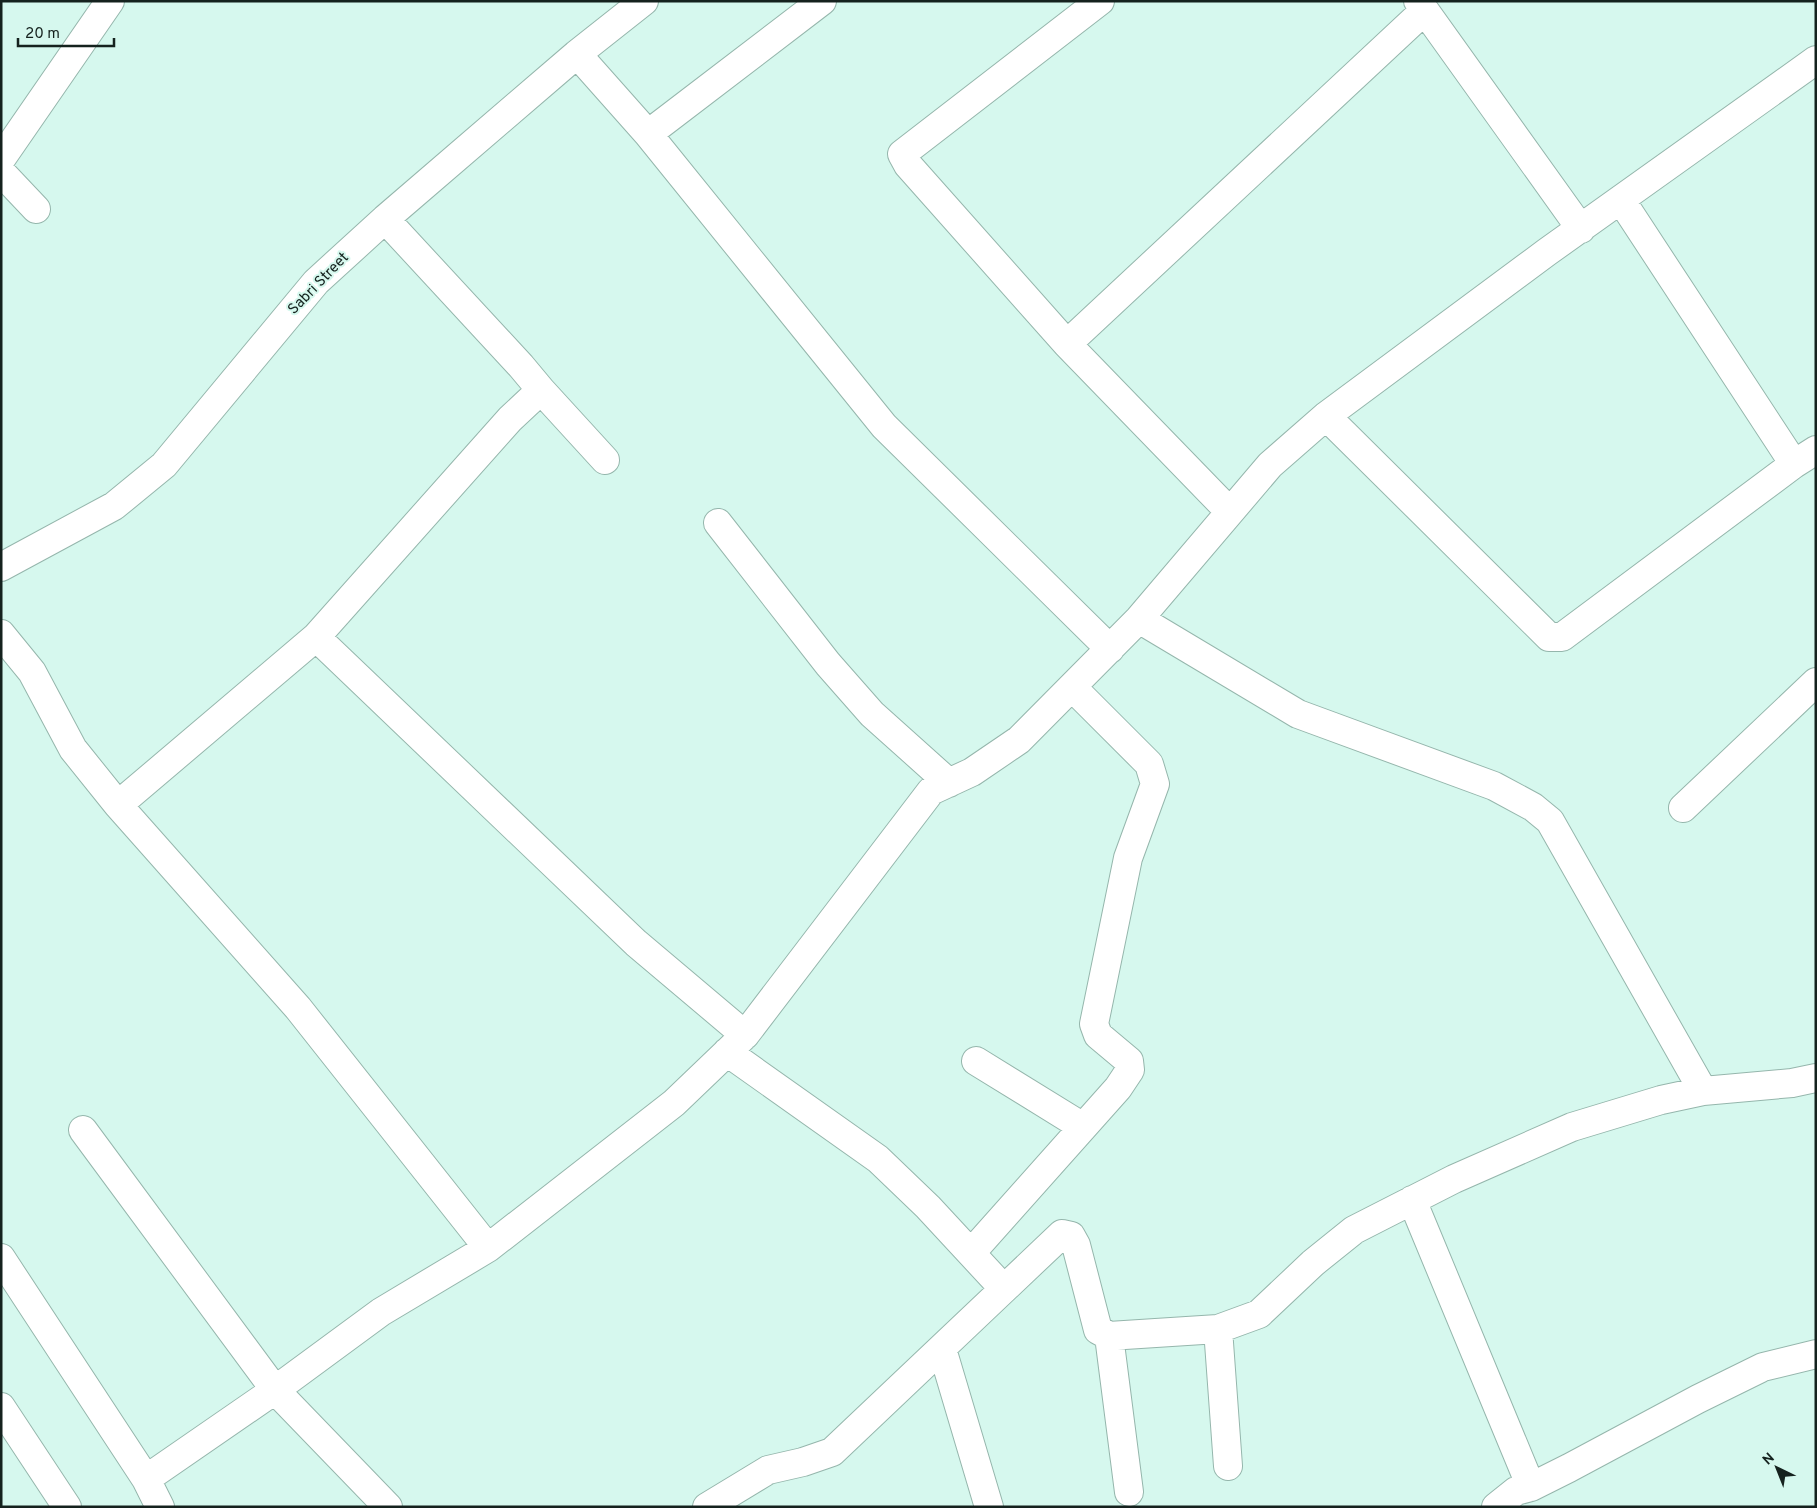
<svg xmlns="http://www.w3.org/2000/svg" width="1817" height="1508" font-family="Overpass,sans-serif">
  <rect width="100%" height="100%" fill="#d6f8ee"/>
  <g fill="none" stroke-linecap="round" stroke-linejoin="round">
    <g stroke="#95b6ac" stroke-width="30">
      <path id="street" d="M 1100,1 L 902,154 L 908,165 L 1067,344 L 1230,512
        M 1418,1 L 1581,229
        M 577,54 L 648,134 L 884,426 L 1110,649
        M 648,134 L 822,1
        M 1,159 L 110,1
        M 1,172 L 36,209
        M 1621,200 L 1794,464
        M 1067,344 L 1424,11
        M 541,390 L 605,460
        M 1326,416 L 1549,637 L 1562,637 L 1794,464 L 1816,450
        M 718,523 L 828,664 L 872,714 L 949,783
        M 1,567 L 114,506 L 164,465 L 316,282 L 385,219 L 577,54 L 644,1
        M 1139,619 L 1298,714 L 1494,786 L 1533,807 L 1550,821 L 1703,1091 L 1792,1083 L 1816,1078
        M 1,634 L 32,672 L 73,749 L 118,805 L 298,1008 L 488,1248
        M 316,637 L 510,419 L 541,390 L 521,366 L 385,219
        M 118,805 L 316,637 L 636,943 L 745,1035
        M 1683,808 L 1816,682
        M 727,1052 L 878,1159 L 928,1207 L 1004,1289
        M 976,1061 L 1083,1127
        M 83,1130 L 275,1390 L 388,1507
        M 1412,1200 L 1531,1487
        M 971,1253 L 1118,1088 L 1130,1070 L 1129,1061 L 1098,1035 L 1094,1024 L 1128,858 L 1155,784 L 1149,764 L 1072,687
        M 1,1258 L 146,1479 L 160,1507
        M 1218,1329 L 1228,1466
        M 1109,1336 L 1129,1492
        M 942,1349 L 989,1507
        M 1,1407 L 67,1507
        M 146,1479 L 275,1390 L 381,1312 L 488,1248 L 674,1103 L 745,1035 L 931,791 L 972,772 L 1019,740 L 1139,619 L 1270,465 L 1326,416 L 1547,252 L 1816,60
        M 707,1507 L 768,1470 L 803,1462 L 832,1452 L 1062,1234 L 1071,1236 L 1076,1245 L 1098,1330 L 1109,1336 L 1218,1329 L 1259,1314 L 1313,1263 L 1354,1230 L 1454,1179 L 1572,1127 L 1661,1100 L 1703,1091
        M 1496,1507 L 1516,1491 L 1531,1487 L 1569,1468 L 1698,1399 L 1763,1367 L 1816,1354"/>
    </g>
    <use href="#street" stroke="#fff" stroke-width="28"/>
  </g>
  <g text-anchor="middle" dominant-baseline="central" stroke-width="4" stroke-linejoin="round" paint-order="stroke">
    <g font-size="15" fill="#15221e" stroke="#d6f8ee">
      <text transform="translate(319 284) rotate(-46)">Sabri Street</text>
    </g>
  </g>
  <rect width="1817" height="1508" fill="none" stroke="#15221e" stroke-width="5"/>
  <g transform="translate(1777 1468) rotate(317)" stroke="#d6f8ee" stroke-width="4" paint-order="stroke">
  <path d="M0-4L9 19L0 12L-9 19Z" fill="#15221e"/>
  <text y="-8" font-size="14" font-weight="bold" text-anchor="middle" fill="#15221e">N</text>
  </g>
  <path d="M18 38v8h96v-8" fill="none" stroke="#15221e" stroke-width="2.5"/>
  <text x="25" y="38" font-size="15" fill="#15221e" stroke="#d6f8ee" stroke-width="4" paint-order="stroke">20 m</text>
</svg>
